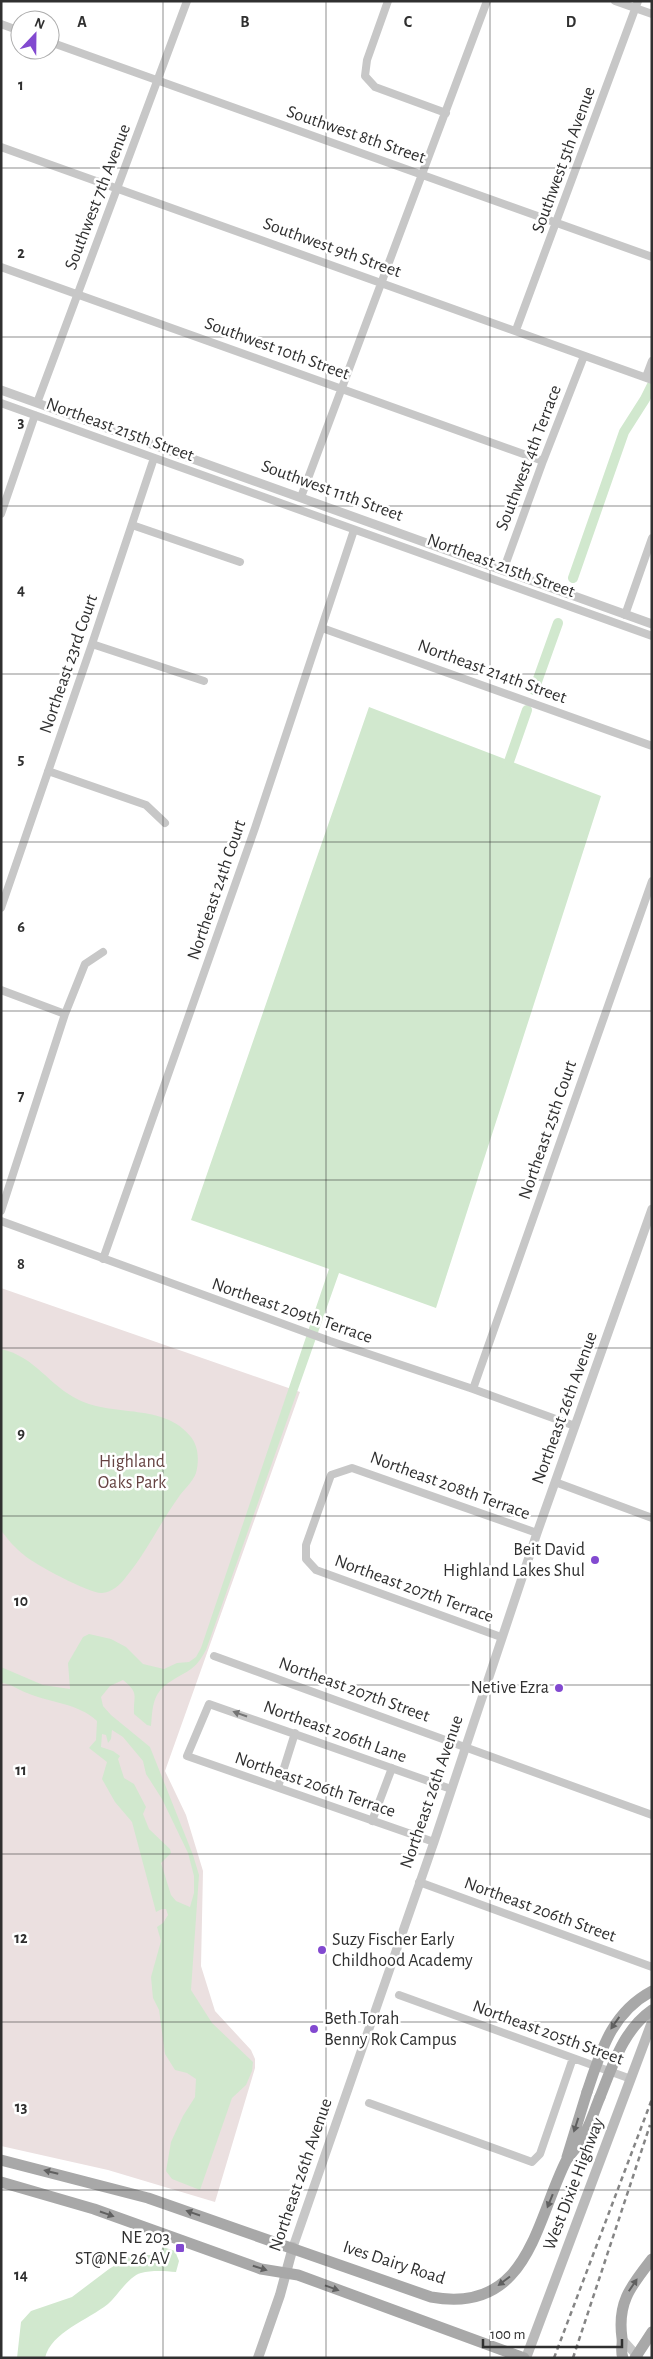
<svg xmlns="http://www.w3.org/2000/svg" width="653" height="2359" font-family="'Alegreya Sans',sans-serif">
  <rect width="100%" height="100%" fill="#fff"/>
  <path fill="#ebe0e0" d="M 1,1288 L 300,1392 L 165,1771 L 186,1815 L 203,1871 L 201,1966 L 215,2011 L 251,2050 L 255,2059 L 255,2068 L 215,2202 L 108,2170 L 1,2146 Z"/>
  <path fill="#d1e8ce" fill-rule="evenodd" d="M 369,707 L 601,796 L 436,1308 L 339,1273 L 206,1650 C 202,1657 198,1664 191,1669 C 180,1677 164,1682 157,1695 C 152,1704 152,1716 151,1726 L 147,1725 L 134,1714 C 133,1695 140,1694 123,1680 L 110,1686 L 101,1697 L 103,1706 L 111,1715 L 150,1747 L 193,1855 L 199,1875 L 191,1990 L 212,2023 L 253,2062 L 252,2071 L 246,2085 L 232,2098 L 200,2190 L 172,2179 L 166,2171 L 171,2142 L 183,2116 L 195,2097 L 196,2079 L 187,2073 L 175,2070 L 165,2054 L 159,2010 L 153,1998 L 151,1977 L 161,1941 L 157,1927 L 163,1923 L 168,1915 L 166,1909 L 162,1909 L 156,1912 L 132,1822 L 115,1802 L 102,1779 L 107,1762 L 89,1748 L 96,1740 L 97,1721 C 78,1703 50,1703 27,1693 C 18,1690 12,1684 1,1683 L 1,1667 L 43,1685 L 70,1689 L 68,1663 L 83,1637 L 89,1634 L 111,1639 L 126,1647 L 143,1664 L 164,1669 L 177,1663 L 189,1662 L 196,1657 L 201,1648 L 329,1269 L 191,1220 ZM 112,1730 L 123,1737 L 143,1761 L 146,1774 L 162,1799 L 188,1853 L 194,1876 L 194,1893 L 190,1907 L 176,1901 L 171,1895 L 161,1863 L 171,1853 L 170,1849 L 149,1829 L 143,1814 L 146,1807 L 134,1784 L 124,1778 L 118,1759 L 120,1756 L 113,1751 L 101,1747 L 102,1734 L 106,1735 L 108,1743 L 111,1739 Z
    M 1,1349 C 36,1357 48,1385 79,1400 C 113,1417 165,1403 191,1437 C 199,1447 199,1462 196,1473 C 193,1482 183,1490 178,1498 C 160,1523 146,1553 126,1577 C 121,1584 111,1593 102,1593 C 90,1594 34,1564 24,1555 C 16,1549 7,1539 1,1530 Z
    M 163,2247 L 175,2251 L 179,2261 L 176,2272 C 165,2271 152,2270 141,2273 C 129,2276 118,2295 108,2304 C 88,2320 51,2332 45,2358 L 17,2358 L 21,2322 L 31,2311 L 72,2297 L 109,2269 L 132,2255 L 157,2255 Z"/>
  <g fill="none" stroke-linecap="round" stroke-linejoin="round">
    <path stroke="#d1e8ce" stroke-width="10" d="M 573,578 L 624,432 L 645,399 L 652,385
      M 534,690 L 558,623
      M 505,773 L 527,710"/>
    <path stroke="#c7c7c7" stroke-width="8" d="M 388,1 L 367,60 L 365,76 L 375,87 L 446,113
      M 615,1 L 652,14
      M 1,24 L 20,31
      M 50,42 L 652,257
      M 1,147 L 652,380
      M 1,267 L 543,461
      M 516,330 L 638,1
      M 646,377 L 652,361
      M 1,403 L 652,636
      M 37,403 L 187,1
      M 301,497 L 487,1
      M 1,514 L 35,415
      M 132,525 L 240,562
      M 503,571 L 543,461 L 584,356
      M 625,615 L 652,538
      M 322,628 L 652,746
      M 92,644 L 204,681
      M 48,771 L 146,805 L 165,823
      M 1,908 L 92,644 L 154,458
      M 1,990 L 65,1014
      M 1,1211 L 65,1014 L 85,964 L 103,952
      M 1,1221 L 330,1341 L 473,1389 L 575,1426
      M 103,1259 L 255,828 L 354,530
      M 473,1389 L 652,881
      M 555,1482 L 652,1518
      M 501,1637 L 316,1570 L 306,1559 L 306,1545 L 331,1475 L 352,1468 L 537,1533
      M 214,1656 L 652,1815
      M 278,1787 L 295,1733
      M 372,1821 L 392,1768
      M 434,1842 L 187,1756 L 209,1704 L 451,1789
      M 419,1882 L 652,1967
      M 399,1995 L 631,2079
      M 369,2103 L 532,2162 L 540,2154 L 573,2058"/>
    <path stroke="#c7c7c7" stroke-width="9" d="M 1,390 L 652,624
      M 293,2247 L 434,1842 L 537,1533 L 652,1209
      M 622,2339 L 639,2358"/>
    <path stroke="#bababa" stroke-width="10" d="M 258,2358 L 280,2295 L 293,2247
      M 526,2358 L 652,2022"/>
    <path stroke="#a8a8a8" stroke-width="11" d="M 567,2157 L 587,2092
      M 1,2160 L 148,2198 L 431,2297 C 528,2315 535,2223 566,2161 C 570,2154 576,2149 580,2142 C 589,2129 594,2111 600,2097
      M 1,2182 L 94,2209 L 261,2269 L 298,2275 L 524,2358
      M 623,2358 C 620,2351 623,2345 622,2338 C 617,2302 631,2286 652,2259"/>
    <path stroke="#858585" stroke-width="2.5" stroke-dasharray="5 4" stroke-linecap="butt" d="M 554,2358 L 652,2099
      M 573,2358 L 650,2125"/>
    <path stroke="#a8a8a8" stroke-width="11" d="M 587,2092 C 601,2051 611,2013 652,1991
      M 600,2097 C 613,2065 623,2030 652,2010
      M 635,2358 L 652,2332"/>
  </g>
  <defs><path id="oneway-solid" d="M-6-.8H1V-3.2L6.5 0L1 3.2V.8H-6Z" transform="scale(1.25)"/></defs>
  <use fill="#747474" href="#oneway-solid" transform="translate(240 1714) rotate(-161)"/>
  <g fill="#606060">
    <use href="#oneway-solid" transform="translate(615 2023) rotate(125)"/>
    <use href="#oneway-solid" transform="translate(576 2125) rotate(108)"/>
    <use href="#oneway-solid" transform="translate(51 2172) rotate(-166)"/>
    <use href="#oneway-solid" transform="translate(550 2201) rotate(112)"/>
    <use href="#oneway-solid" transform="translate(193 2213) rotate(-161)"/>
    <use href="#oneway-solid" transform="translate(107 2214) rotate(19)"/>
    <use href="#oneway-solid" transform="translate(260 2268) rotate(17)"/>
    <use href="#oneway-solid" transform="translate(504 2281) rotate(143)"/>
    <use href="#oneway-solid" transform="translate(633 2285) rotate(-56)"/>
    <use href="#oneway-solid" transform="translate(332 2288) rotate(20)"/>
  </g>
  <path fill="none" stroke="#303030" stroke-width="1" stroke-opacity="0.55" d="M 163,1 L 163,2358M 326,1 L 326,2358M 490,1 L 490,2358M 1,168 L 652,168M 1,337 L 652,337M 1,506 L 652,506M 1,674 L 652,674M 1,842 L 652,842M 1,1011 L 652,1011M 1,1180 L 652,1180M 1,1348 L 652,1348M 1,1516 L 652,1516M 1,1685 L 652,1685M 1,1854 L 652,1854M 1,2022 L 652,2022M 1,2190 L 652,2190"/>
  <g fill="#8249d0" stroke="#fff" stroke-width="2">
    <circle cx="595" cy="1560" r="5"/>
    <circle cx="559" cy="1688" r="5"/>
    <circle cx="322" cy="1950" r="5"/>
    <circle cx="314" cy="2029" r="5"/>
    <rect x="175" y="2243" width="10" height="10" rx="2.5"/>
  </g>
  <g text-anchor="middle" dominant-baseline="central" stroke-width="5" stroke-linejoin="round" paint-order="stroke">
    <g font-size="18" fill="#303030" stroke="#fff">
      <text transform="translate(356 135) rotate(19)">Southwest 8th Street</text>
      <text transform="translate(564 160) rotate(-70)">Southwest 5th Avenue</text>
      <text transform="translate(98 197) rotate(-69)">Southwest 7th Avenue</text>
      <text transform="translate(332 248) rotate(20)">Southwest 9th Street</text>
      <text transform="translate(277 349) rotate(20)">Southwest 10th Street</text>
      <text transform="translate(120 430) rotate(20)">Northeast 215th Street</text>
      <text transform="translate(529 458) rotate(-69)">Southwest 4th Terrace</text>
      <text transform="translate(332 491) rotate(20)">Southwest 11th Street</text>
      <text transform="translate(501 566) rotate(20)">Northeast 215th Street</text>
      <text transform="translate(69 664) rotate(-71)">Northeast 23rd Court</text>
      <text transform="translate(492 672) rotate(20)">Northeast 214th Street</text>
      <text transform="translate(217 890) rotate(-71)">Northeast 24th Court</text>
      <text transform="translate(548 1130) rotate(-71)">Northeast 25th Court</text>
      <text transform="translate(292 1311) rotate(19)">Northeast 209th Terrace</text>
      <text transform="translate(565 1408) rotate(-70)">Northeast 26th Avenue</text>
      <text transform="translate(450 1486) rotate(20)">Northeast 208th Terrace</text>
      <text transform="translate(414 1589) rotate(20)">Northeast 207th Terrace</text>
      <text transform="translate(354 1690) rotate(20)">Northeast 207th Street</text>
      <text transform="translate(335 1732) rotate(20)">Northeast 206th Lane</text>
      <text transform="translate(315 1785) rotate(19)">Northeast 206th Terrace</text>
      <text transform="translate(432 1792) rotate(-71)">Northeast 26th Avenue</text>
      <text transform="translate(540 1910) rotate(20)">Northeast 206th Street</text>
      <text transform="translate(548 2033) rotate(20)">Northeast 205th Street</text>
      <text transform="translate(301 2175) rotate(-71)">Northeast 26th Avenue</text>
      <text transform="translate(574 2184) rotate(-69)">West Dixie Highway</text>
      <text transform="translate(394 2263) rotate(18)">Ives Dairy Road</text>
    </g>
    <g font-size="18" fill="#664342" stroke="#fff">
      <text x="132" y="1462">Highland<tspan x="132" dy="21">Oaks Park</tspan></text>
    </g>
    <g font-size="18" fill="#303030" stroke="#fff" text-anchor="end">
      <text x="585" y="1550">Beit David<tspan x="585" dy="21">Highland Lakes Shul</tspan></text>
      <text x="549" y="1688">Netive Ezra</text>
      <text x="332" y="1940" text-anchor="start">Suzy Fischer Early<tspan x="332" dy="21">Childhood Academy</tspan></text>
      <text x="324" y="2019" text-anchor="start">Beth Torah<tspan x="324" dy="21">Benny Rok Campus</tspan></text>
      <text x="170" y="2238">NE 203<tspan x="170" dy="21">ST@NE 26 AV</tspan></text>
    </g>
  </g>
  <g font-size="16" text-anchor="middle" font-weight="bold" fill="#303030" stroke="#fff" stroke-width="5" stroke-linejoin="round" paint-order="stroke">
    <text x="82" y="27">A</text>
    <text x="245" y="27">B</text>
    <text x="408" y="27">C</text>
    <text x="571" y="27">D</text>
    <text x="21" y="90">1</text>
    <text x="21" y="258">2</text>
    <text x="21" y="427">3</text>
    <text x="21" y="595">4</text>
    <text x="21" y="764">5</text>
    <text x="21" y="932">6</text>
    <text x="21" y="1101">7</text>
    <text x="21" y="1269">8</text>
    <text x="21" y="1438">9</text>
    <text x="21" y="1606">10</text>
    <text x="21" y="1775">11</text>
    <text x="21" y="1943">12</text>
    <text x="21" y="2112">13</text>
    <text x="21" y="2280">14</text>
  </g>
  <rect width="653" height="2359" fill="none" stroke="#303030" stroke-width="5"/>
  <g transform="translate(35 35) rotate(22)"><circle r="24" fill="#ffffff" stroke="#acacac"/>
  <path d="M0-4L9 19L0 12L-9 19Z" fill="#8249d0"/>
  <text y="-8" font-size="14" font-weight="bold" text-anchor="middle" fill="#303030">N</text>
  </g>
  <path d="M483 2339v8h139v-8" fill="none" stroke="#303030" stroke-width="2.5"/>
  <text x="490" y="2339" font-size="15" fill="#303030" stroke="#ffffff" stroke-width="4" paint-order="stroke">100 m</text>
</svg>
